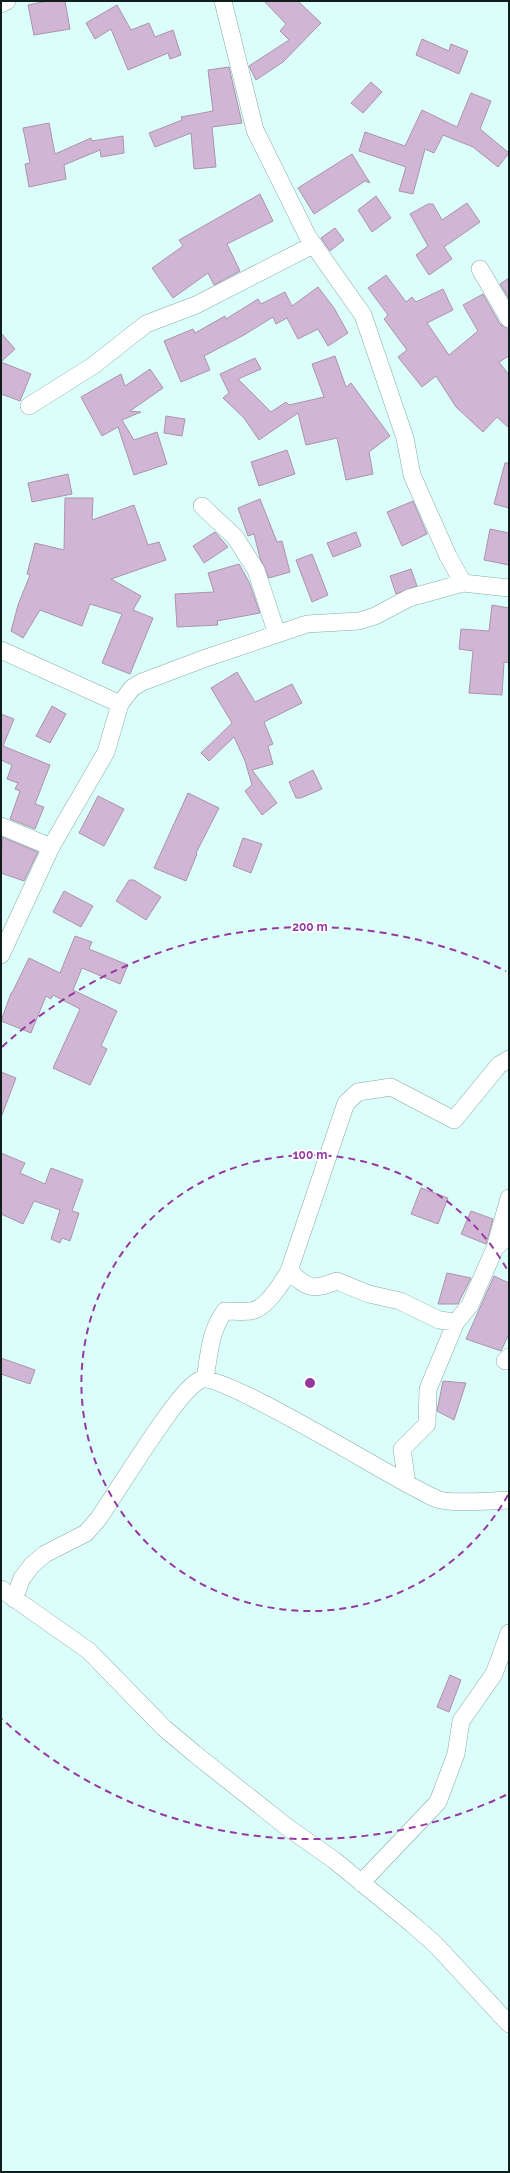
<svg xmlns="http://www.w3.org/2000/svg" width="510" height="2173" font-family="Raleway,sans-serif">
  <rect width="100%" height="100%" fill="#dcfefa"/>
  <path fill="#d1b5d5" stroke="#aa94ac" d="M 47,1 L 65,1 L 70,29 L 34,35 L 28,5 Z
    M 264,1 L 298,1 L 321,23 L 283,62 L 256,80 L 249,66 L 289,40 L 280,31 L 286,24 Z
    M 117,5 L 131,30 L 149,23 L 155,37 L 173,30 L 181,55 L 170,59 L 168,53 L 128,70 L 111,29 L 95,39 L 86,23 Z
    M 422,39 L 449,51 L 451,44 L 468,51 L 459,74 L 416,55 Z
    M 229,67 L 242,123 L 212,127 L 216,167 L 194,169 L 191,133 L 155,147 L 149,133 L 182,120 L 181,117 L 213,111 L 208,70 Z
    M 371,82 L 382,92 L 363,113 L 351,103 Z
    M 471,93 L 491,101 L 480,129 L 509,153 L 498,167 L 473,147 L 443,135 L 434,153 L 425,149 L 413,194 L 399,191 L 406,167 L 359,151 L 365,132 L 405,146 L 422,110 L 457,127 Z
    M 49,123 L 55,154 L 91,138 L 92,141 L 123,136 L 124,153 L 101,157 L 100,150 L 64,165 L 66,179 L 29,187 L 25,164 L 30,163 L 23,128 Z
    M 352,154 L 370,183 L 365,181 L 314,214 L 298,188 Z
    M 260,194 L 273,221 L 227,244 L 240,271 L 214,285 L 208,273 L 173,298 L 152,268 L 183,246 L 179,240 Z
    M 376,196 L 391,218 L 372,232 L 358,210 Z
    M 467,203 L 480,222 L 444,247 L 452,259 L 429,275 L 416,255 L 428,246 L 410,214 L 428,204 L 433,204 L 442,220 Z
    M 335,228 L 344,240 L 330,251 L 321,238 Z
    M 386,275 L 406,302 L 412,297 L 416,302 L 443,289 L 453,310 L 427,323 L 449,355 L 478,331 L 463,305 L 483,294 L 500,324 L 509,329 L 509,356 L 499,362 L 509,375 L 509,428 L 497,417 L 483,432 L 456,407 L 436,376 L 422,387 L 398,357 L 407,350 L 384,319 L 388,315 L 368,288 Z
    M 509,278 L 509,299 L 500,284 Z
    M 318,287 L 334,308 L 348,333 L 328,346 L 318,329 L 298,339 L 287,318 L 276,324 L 273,317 L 244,335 L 204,356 L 210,370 L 181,382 L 164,341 L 193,329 L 195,333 L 225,316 L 226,319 L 258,299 L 261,304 L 285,292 L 292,306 Z
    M 1,333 L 15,349 L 1,362 Z
    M 335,356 L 346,387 L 351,383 L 390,436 L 369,452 L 373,474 L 346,480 L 337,438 L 306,445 L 298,413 L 259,440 L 244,418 L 223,398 L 229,393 L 220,374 L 255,358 L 261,369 L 238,379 L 271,412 L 286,402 L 289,405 L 324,397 L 312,364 Z
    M 1,362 L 31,374 L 20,401 L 1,394 Z
    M 150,369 L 163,388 L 130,411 L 141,412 L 122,420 L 134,440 L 157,432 L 167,464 L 134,475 L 118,427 L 102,436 L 81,397 L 121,374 L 125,386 Z
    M 166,416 L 185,419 L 182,436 L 164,433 Z
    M 287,450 L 295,474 L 259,486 L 251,462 Z
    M 505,463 L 509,463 L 509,508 L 494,504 Z
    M 68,474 L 72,494 L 32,502 L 28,483 Z
    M 65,498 L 93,498 L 92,520 L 134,505 L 148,545 L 159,542 L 166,560 L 111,579 L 141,596 L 133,610 L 153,618 L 130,674 L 102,663 L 122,614 L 90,604 L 82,626 L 40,610 L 23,638 L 11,631 L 18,605 L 30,575 L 27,574 L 35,543 L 64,550 Z
    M 260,499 L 277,542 L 282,541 L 290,572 L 269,578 L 260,558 L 254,534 L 248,536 L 238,508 Z
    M 413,501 L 427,534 L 402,546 L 387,512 Z
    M 490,529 L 509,533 L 509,565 L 484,560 Z
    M 215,532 L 228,547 L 204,563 L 193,546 Z
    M 356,532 L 361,546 L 333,557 L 327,543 Z
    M 312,554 L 328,595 L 312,602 L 296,560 Z
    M 239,564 L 249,582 L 260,613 L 217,621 L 218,625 L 177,627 L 175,594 L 214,592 L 208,573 Z
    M 411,569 L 417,586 L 396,594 L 390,576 Z
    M 492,605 L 509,608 L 509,663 L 504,662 L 502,695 L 469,693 L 473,651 L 459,649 L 461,629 L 489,631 Z
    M 237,672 L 255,702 L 292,684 L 302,703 L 264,722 L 273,744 L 268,746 L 273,764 L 252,770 L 277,803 L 262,815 L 245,791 L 252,785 L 245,761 L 234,737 L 209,761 L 201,753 L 232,723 L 211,688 Z
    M 52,706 L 66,714 L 50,743 L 36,736 Z
    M 1,714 L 14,719 L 3,746 L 50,765 L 35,804 L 44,807 L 35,829 L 10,819 L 20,791 L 15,789 L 18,783 L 7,779 L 12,765 L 1,760 Z
    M 313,770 L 322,789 L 301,798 L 296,798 L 289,782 Z
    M 188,793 L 219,808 L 196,853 L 197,854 L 186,881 L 154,868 Z
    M 98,796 L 124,809 L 104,846 L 79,833 Z
    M 2,837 L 38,852 L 24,881 L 1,873 Z
    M 243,838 L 262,844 L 251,873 L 233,866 Z
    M 129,880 L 134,880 L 161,897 L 146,920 L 116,901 Z
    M 64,891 L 93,906 L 81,927 L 53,912 Z
    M 75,936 L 92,942 L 89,949 L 128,965 L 120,984 L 82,968 L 73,990 L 117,1011 L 101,1046 L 107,1049 L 90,1085 L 53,1068 L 80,1009 L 53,995 L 51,999 L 46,996 L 31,1033 L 1,1021 L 11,993 L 12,993 L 29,958 L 60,973 Z
    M 1,1072 L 16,1078 L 2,1115 L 1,1115 Z
    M 1,1153 L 25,1163 L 20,1173 L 45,1184 L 51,1168 L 83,1180 L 72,1211 L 79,1213 L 70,1241 L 62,1238 L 60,1243 L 51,1239 L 60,1210 L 34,1201 L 23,1224 L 1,1214 Z
    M 421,1188 L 448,1198 L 438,1224 L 411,1214 Z
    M 471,1211 L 493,1219 L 486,1244 L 461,1234 Z
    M 447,1273 L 471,1278 L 458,1304 L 438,1304 Z
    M 494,1276 L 509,1283 L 509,1334 L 501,1351 L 466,1339 Z
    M 1,1358 L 35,1370 L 30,1384 L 1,1374 Z
    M 443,1381 L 466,1383 L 454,1420 L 437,1411 Z
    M 450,1675 L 461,1680 L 449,1712 L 437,1707 Z"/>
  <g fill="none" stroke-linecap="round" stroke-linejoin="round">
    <g stroke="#84aca7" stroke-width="18">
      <path id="minor" d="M 1,4 L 7,1
        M 480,269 L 509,319
        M 29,406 L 94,365 L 146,324 L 196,305 L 313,245
        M 202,506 L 235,537 L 256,570 L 277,634
        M 463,583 L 509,588
        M 1,650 L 120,704
        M 1,826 L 51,847
        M 1,955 L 51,847 L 106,752 L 120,704 L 132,688 L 142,682 L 206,658 L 307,624 L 359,621 L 375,616 L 409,598 L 463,583 L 448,556 L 412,475 L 405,438 L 363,315 L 308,237 L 255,130 L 223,1
        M 495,1248 L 509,1198
        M 289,1271 L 346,1103 L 358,1092 L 391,1087 L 454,1120 L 499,1065 L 509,1059
        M 505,1361 L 509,1357
        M 205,1379 C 209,1355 210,1330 225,1311 C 234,1311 243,1312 251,1311 C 266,1309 282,1283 289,1271 C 309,1290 313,1290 337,1281 L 369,1294 L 400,1301 L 439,1320 L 456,1322 L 470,1305 L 495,1248 L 509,1235
        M 407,1484 L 402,1449 L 427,1424 L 428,1389 L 456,1322
        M 1,1589 L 89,1651 L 164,1728 L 195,1754 L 287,1827 L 334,1860 L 412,1924 L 435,1944 L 509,2024
        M 14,1599 L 22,1578 L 32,1565 L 45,1554 L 86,1533 L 99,1518 C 121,1485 141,1452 164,1420 C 173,1407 185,1390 198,1381 C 218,1367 403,1486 437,1499 C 449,1504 494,1501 509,1500
        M 361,1883 L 438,1802 L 456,1754 L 461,1721 L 494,1674 L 509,1633"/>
    </g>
    <use href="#minor" stroke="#fff" stroke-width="17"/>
  </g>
  <g fill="none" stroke="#9538a2" stroke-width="2" stroke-dasharray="7 5">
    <path d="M508 1495A228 228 0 1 1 508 1271"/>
    <path d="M506 1795A456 456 0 0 1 2 1719M2 1047A456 456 0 0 1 506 971"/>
  </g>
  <circle cx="310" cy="1383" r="6" fill="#9538a2" stroke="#fff" stroke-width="2"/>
  <g font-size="12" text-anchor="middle" font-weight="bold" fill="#9538a2" stroke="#fff" stroke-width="3.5" stroke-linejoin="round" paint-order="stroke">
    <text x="310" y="931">200 m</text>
    <text x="310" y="1159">100 m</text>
  </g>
  <rect width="510" height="2173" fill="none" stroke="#0f1f1d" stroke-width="4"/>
</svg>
